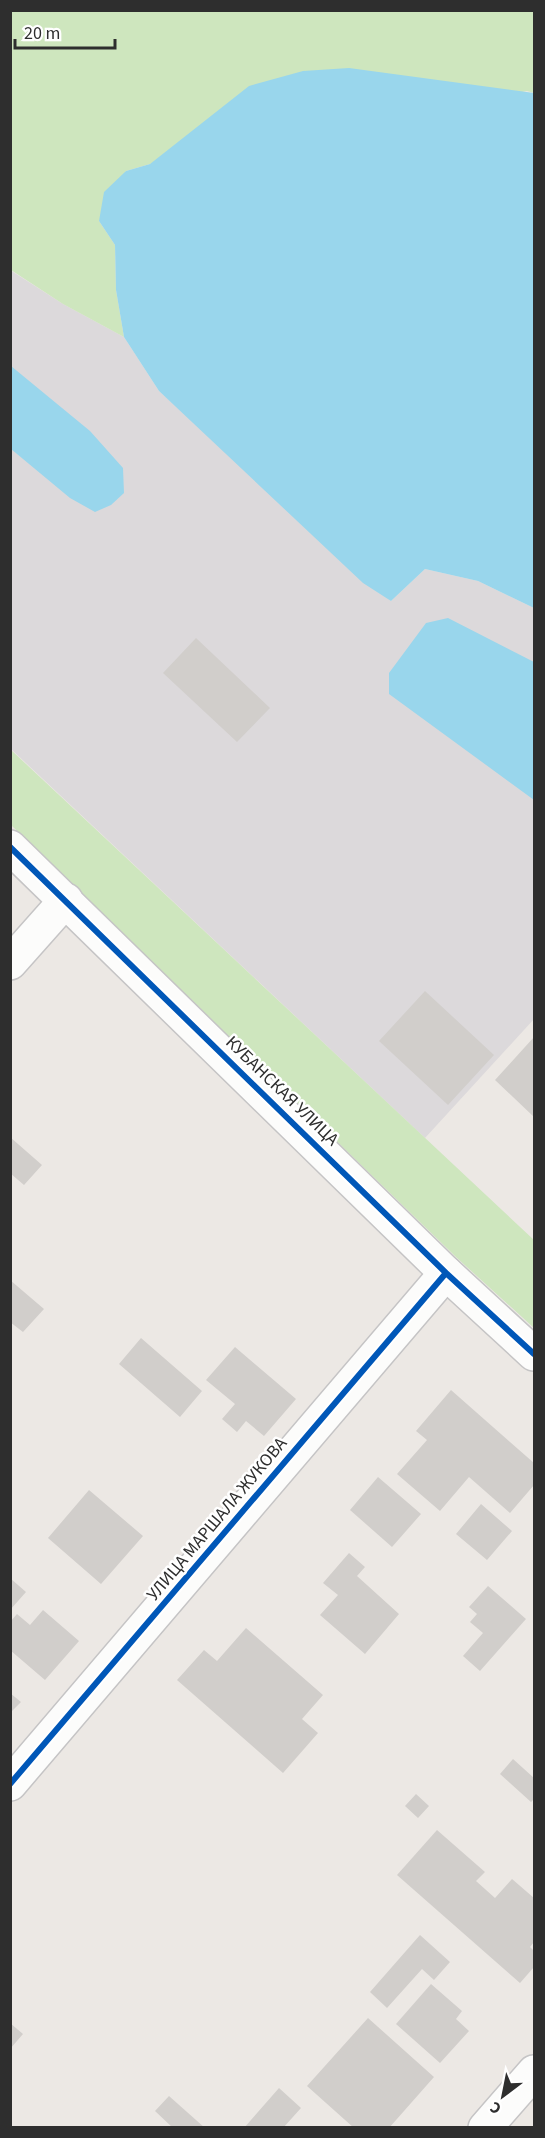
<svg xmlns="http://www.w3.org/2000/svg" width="545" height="2138" font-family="'Source Sans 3',sans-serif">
  <rect width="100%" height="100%" fill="#ece8e4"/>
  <path fill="#dcd9db" d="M 10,270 L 63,304 L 124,337 L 159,391 L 391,601 L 425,569 L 478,581 L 534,608 L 534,1019 L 425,1138 L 11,749 Z"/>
  <path fill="#cee6be" d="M 10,11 L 534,11 L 534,93 L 527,91 L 150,164 L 126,171 L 99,221 L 115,245 L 116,290 L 124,337 L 63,304 L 11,270 Z
    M 10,749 L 534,1240 L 534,1328 L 457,1258 L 11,825 Z"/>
  <path fill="#99d6ec" d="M 349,68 L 534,93 L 534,608 L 478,581 L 425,569 L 391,601 L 363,583 L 159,391 L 124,337 L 116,290 L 115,245 L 99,221 L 104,192 L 126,171 L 150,164 L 249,86 L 303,71 Z
    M 11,366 L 90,431 L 123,468 L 124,493 L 111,505 L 95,512 L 70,498 L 11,449 Z
    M 448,618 L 534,662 L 534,800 L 389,694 L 389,673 L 426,623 Z"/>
  <path fill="#d1cecb" d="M 196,638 L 270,708 L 237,742 L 163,673 Z
    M 425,991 L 494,1055 L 448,1105 L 379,1041 Z
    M 534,1037 L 534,1117 L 495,1080 Z
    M 10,1137 L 42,1165 L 24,1185 L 10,1173 Z
    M 10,1280 L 44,1309 L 23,1332 L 10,1322 Z
    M 141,1338 L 202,1391 L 180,1417 L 119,1364 Z
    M 235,1347 L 296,1399 L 264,1436 L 246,1421 L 237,1432 L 222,1419 L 235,1404 L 206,1380 Z
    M 451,1390 L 534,1463 L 534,1485 L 510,1513 L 469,1477 L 440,1511 L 397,1474 L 427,1440 L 416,1431 Z
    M 378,1477 L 421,1514 L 392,1547 L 350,1510 Z
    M 89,1490 L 143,1536 L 101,1584 L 48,1538 Z
    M 481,1504 L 512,1531 L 487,1560 L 456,1534 Z
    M 349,1553 L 365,1567 L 357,1576 L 399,1614 L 365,1654 L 320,1615 L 338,1595 L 323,1583 Z
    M 10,1578 L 26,1592 L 10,1610 Z
    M 488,1586 L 526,1619 L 480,1671 L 463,1656 L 483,1633 L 470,1622 L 477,1614 L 469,1607 Z
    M 43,1610 L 79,1641 L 45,1680 L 10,1650 L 10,1622 L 17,1614 L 30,1625 Z
    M 246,1628 L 323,1695 L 302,1719 L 318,1733 L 283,1773 L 177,1680 L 204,1650 L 217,1661 Z
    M 10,1693 L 21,1702 L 10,1713 Z
    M 513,1759 L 534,1778 L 534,1799 L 531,1802 L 500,1774 Z
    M 416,1794 L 429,1806 L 418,1818 L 405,1806 Z
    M 437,1830 L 485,1872 L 476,1881 L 495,1898 L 512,1879 L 534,1898 L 534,1942 L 530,1947 L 534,1951 L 534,1967 L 520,1983 L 397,1875 Z
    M 420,1935 L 450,1962 L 434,1980 L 422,1969 L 387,2008 L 370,1992 Z
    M 431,1984 L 462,2011 L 456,2019 L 469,2031 L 440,2063 L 396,2024 Z
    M 368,2018 L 434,2077 L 389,2128 L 354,2128 L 307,2086 Z
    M 10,2023 L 23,2034 L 10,2049 Z
    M 279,2088 L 301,2108 L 283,2128 L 244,2128 Z
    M 169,2096 L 205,2128 L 173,2128 L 155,2111 Z"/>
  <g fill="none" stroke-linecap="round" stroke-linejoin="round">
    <g stroke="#c5c4c5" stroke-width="36">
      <path id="minor" d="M 10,963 L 66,900
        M 10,1784 L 446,1273
        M 485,2128 L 534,2072"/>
    </g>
    <g stroke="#c5c4c5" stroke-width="36">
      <path id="tertiary" d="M 10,847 L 446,1273 L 534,1354"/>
    </g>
    <use href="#minor" stroke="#fcfcfb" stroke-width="33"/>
    <use href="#tertiary" stroke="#fcfcfb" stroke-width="33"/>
    <g stroke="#fff" stroke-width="10">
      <path id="cycleway" d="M 10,847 L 446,1273 L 534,1354
        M 10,1784 L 446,1273"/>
    </g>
    <use href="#cycleway" stroke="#0057b8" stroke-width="6"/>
  </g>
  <g text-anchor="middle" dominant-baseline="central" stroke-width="5" stroke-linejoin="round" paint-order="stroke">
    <g font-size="18" fill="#2e2e2e" stroke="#fff">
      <text transform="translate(282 1091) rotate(44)">КУБАНСКАЯ УЛИЦА</text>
      <text transform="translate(217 1519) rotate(-50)">УЛИЦА МАРШАЛА ЖУКОВА</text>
    </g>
  </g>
  <rect width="545" height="2138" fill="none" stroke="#2e2e2e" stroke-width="24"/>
  <g transform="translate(503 2096) rotate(212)" stroke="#ffffff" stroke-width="4.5" paint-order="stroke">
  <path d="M0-4.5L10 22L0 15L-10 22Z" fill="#2e2e2e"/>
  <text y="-9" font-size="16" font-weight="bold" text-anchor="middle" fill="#2e2e2e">С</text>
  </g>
  <path d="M15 39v9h100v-9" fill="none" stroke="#2e2e2e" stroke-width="3"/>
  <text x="24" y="39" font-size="18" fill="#2e2e2e" stroke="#ffffff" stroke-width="4.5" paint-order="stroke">20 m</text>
</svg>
